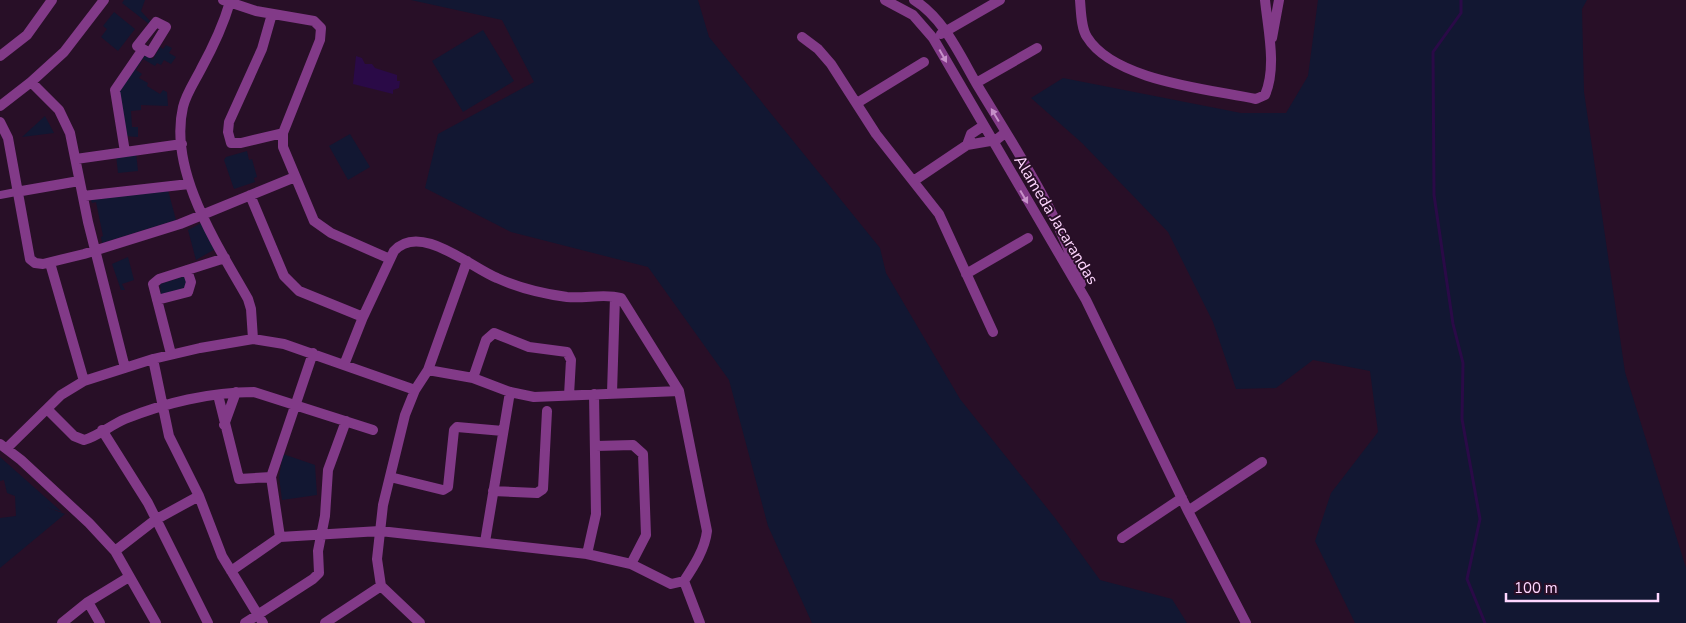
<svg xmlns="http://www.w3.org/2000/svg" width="1686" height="623" font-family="'Nunito Sans',sans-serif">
  <rect width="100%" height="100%" fill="#280f27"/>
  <path fill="#121732" d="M 124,0 L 145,0 L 141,11 L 150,21 L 149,24 L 122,3 Z
    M 411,0 L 698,0 L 709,37 L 880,248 L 886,273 L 960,399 L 1055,518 L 1100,580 L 1172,599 L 1187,623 L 812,623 L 768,526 L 729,380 L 648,267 L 511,232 L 425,188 L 438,134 L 534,82 L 502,20 Z
    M 1318,0 L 1587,0 L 1582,9 L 1584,92 L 1625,372 L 1686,568 L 1686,623 L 1355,623 L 1315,541 L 1331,493 L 1378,432 L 1370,371 L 1313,360 L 1276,388 L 1236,389 L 1213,322 L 1168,232 L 1082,143 L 1031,98 L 1063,78 L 1241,113 L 1286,113 L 1308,76 Z
    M 114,12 L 135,29 L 118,51 L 101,37 L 107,29 L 103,26 Z
    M 483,30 L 514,81 L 463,112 L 432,61 Z
    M 166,45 L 172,48 L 169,53 L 176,57 L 171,64 L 164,60 L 161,65 L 157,63 L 155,66 L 143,59 L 136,70 L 142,74 L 139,78 L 148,83 L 147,86 L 160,94 L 163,90 L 167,92 L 168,106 L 141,105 L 141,110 L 131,111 L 132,127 L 138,127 L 138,137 L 124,136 L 118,93 L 145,55 L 153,59 L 160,47 L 163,49 Z
    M 45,116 L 54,133 L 22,137 Z
    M 350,134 L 370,167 L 348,180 L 329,146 Z
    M 247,151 L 249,160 L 252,159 L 257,177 L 254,178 L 255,182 L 234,189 L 224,160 L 226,157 Z
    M 136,152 L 138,171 L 118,173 L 116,155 Z
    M 168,190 L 176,220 L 102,243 L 101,237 L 103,236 L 96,202 L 92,203 L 91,200 Z
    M 203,222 L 217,248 L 196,260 L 188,230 Z
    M 128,257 L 134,280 L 122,284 L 125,290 L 121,290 L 112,264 Z
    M 186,276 L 187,287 L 161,295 L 160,284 Z
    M 283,454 L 315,465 L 317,495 L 282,500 L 279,477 Z
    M 0,457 L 62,512 L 46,507 L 65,514 L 0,568 L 0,518 L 16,516 L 15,496 L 7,493 L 4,480 L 0,481 Z"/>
  <path fill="#2a0a47" d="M 356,56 L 362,58 L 365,64 L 372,64 L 375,68 L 397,75 L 397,81 L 400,81 L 399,88 L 393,90 L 393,94 L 353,84 Z"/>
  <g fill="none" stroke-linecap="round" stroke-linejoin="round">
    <path stroke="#2a0a47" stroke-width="3" d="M 1461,0 L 1461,13 L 1433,52 L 1434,195 L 1453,324 L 1463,363 L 1462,419 L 1480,519 L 1467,579 L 1485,623"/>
    <path stroke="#823a88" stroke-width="8" d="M 0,195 L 16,192"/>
    <path stroke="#823a88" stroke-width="10" d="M 223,0 L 256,11 L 314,21 L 321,28 L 320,40 L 283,133 L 283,147 L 314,221 L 331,233 L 390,259
      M 885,0 L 913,15 L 933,38 L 1086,300 L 1188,511 L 1246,623
      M 914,0 C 945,19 961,58 979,88 C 1017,151 1059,214 1081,284
      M 1080,0 C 1081,11 1081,28 1087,37 C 1114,81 1209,89 1256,99 L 1265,95 C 1277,67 1268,30 1265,0
      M 230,2 C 223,26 213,47 201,69 C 195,81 186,94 183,107 C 168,171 218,246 248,299 L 251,309 L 253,339
      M 272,14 L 262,49 L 229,122 L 228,132 L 231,143 L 241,143 L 283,133
      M 941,34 L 1000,0
      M 802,37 L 818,49 L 831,64 L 876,134 L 939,214 L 993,332
      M 1272,38 L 1279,0
      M 0,56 L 27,35 L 52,0
      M 31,82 L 59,110 L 70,133 L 88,222 L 125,368
      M 976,83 L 1037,48
      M 857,103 L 924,62
      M 0,106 L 31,82 L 64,52 L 104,0
      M 0,122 L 8,138 L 30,259 L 35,263 L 43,264 L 84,254 L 180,224 L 295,177
      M 967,145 L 971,134 L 983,126
      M 125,152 L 115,90 L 143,49 L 150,53 L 166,27 L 156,22 L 137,46 L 143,49
      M 76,159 L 182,144
      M 915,180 L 967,145 L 996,140 L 1005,133
      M 16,192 L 79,181
      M 250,195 L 284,276 L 299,291 L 363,317
      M 83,196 L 189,184
      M 50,263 L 84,381
      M 966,274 L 1028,238
      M 157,300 L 188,292 L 191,282 L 187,270
      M 171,354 L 153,284 L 159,279 L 225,258
      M 153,359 L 169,436 L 199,496 L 222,556 L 263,623
      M 428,370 L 473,378 L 510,392 L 534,397 L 679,391
      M 473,378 L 486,340 L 494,333 L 529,347 L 567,352 L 571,360 L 569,395
      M 612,393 L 615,297
      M 218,395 L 239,479 L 271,477
      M 47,409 L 74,436 L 84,440 C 98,436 111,425 125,419 C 164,403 211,392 254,392 L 373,430
      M 224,425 L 236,392
      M 102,430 L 148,503 L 208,623
      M 0,444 L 21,460 L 89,523 L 115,551 L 156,623
      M 596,446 L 633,445 L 643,454 L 646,535 L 631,564
      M 7,448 L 61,395 L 84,381 L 153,359 L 200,348 L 253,339 L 284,344 L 415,390
      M 390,477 L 443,490 L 448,487 L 454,430 L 457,427 L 503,431
      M 493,491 L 537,493 L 543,489 L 547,411
      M 1188,511 L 1262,462
      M 280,537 L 271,477 L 313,353
      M 1122,538 L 1182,498
      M 485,542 L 510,392
      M 115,551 L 155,520 L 199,496
      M 587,554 L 596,514 L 594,394
      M 231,571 L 280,537 L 380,531 L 587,554 L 631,564 L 671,584 L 684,581 C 694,566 705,549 707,531 L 679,391 L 621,298 C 604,293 585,299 567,297 C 545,294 517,287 497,278 C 470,267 420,222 394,251 L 363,317 L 344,365
      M 684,581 L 700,623
      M 88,602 L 129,577
      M 62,623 L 88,602 L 100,623
      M 245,623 L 313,579 L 319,573 L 318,551 L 325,516 L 328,470 L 346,421
      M 325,623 L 381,586
      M 420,623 L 381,586 L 377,559 L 383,505 L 405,415 L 415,390 L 428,370 L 467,261"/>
  </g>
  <defs><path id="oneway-solid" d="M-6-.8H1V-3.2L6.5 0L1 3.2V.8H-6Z" transform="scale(1.25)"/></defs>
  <g fill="#c790c9">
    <use href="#oneway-solid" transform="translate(943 56) rotate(61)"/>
    <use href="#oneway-solid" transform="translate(995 115) rotate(-121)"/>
    <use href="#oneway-solid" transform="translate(1024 197) rotate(60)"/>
  </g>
  <g text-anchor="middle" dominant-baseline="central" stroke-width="4" stroke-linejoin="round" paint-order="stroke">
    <g font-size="16" fill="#ffd7ff" stroke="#280f27">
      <text transform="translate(1056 220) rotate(59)">Alameda Jacarandas</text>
    </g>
  </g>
  <path d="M1506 593v8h152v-8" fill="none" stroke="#ffd7ff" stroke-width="2.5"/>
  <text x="1514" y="593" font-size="15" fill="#ffd7ff" stroke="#280f27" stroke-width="4" paint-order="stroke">100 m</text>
</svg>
